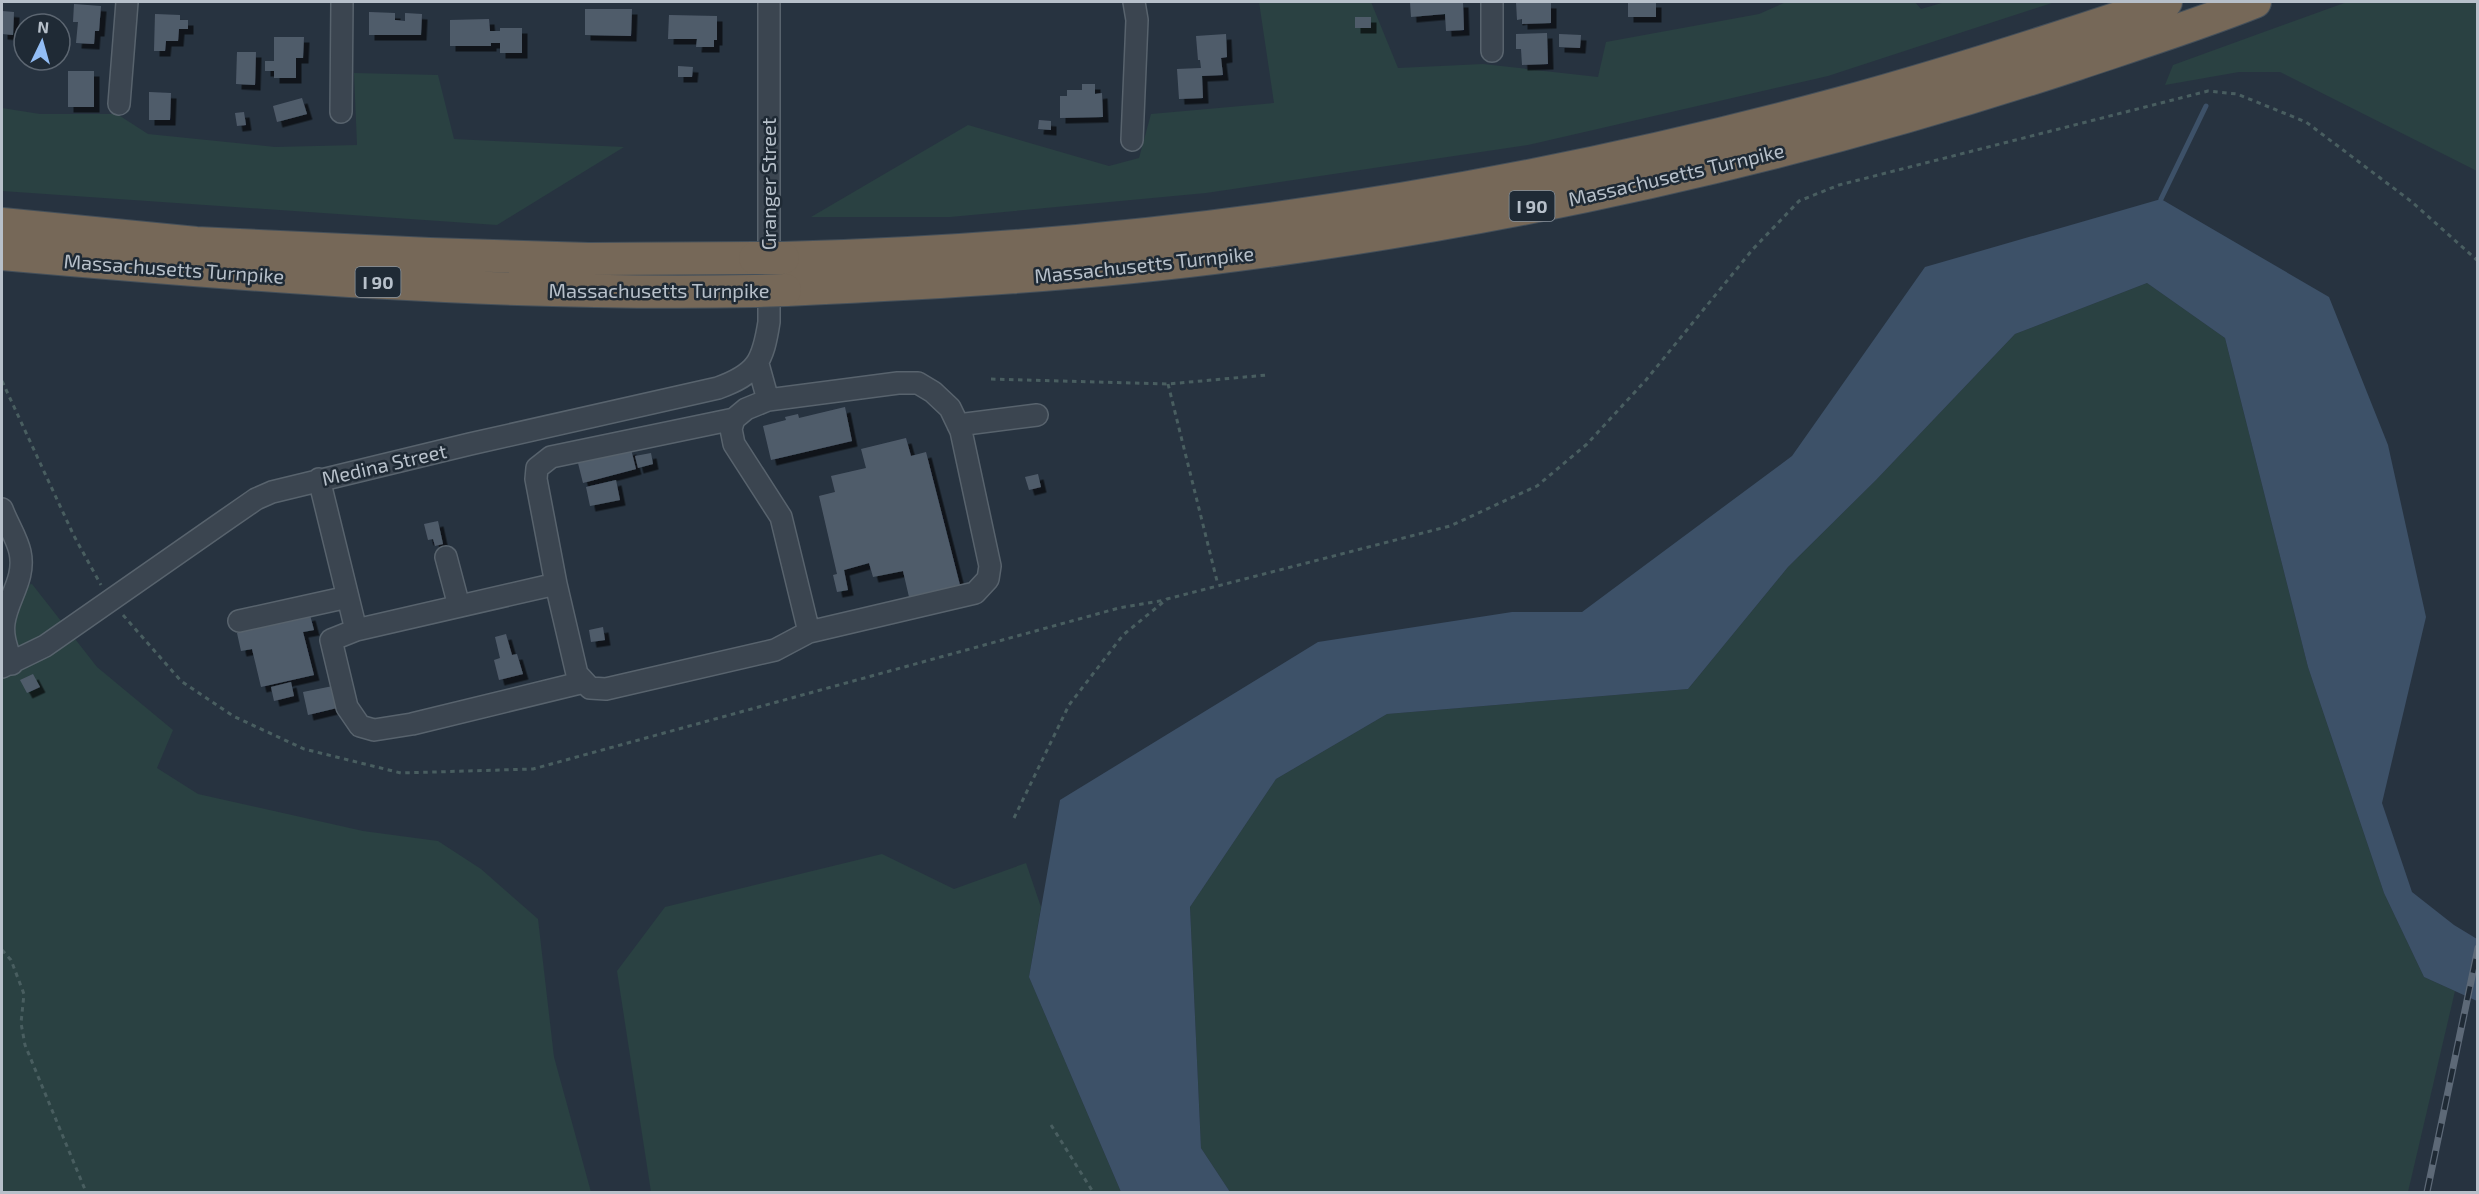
<svg xmlns="http://www.w3.org/2000/svg" width="2479" height="1194" font-family="'Exo 2',sans-serif">
  <defs>
    <filter id="shadow"><feDropShadow dx="5.5" dy="5.5" stdDeviation="0" flood-color="#0009"/></filter>
  </defs>
  <rect width="100%" height="100%" fill="#273340"/>
  <path fill="#2a4142" d="M 1259,2 L 1371,2 L 1398,68 L 1483,64 L 1598,77 L 1606,42 L 1759,14 L 1786,2 L 1915,2 L 1921,9 L 1945,2 L 2055,2 L 1828,76 L 1528,145 L 1206,193 L 950,217 L 811,217 L 968,125 L 1109,166 L 1139,158 L 1151,114 L 1274,103 Z
    M 2347,2 L 2477,2 L 2477,171 L 2280,72 L 2239,72 L 2165,85 L 2173,65 Z
    M 354,73 L 438,75 L 454,139 L 624,147 L 497,225 L 2,191 L 2,108 L 40,114 L 117,114 L 148,134 L 275,147 L 357,145 Z
    M 2147,283 L 2225,338 L 2308,667 L 2384,893 L 2424,977 L 2455,991 L 2408,1192 L 1230,1192 L 1201,1148 L 1190,907 L 1276,779 L 1387,714 L 1688,689 L 1788,567 L 1876,480 L 2015,334 Z
    M 32,584 L 97,667 L 173,730 L 157,768 L 198,794 L 363,831 L 438,841 L 481,869 L 538,919 L 554,1057 L 591,1192 L 2,1192 L 2,590 Z
    M 882,854 L 954,889 L 1026,863 L 1041,907 L 1029,977 L 1121,1192 L 651,1192 L 617,971 L 665,907 Z"/>
  <path fill="#3d5168" d="M 2161,199 L 2329,297 L 2388,445 L 2426,617 L 2382,803 L 2412,892 L 2454,925 L 2477,939 L 2477,1001 L 2424,977 L 2384,893 L 2308,667 L 2225,338 L 2147,283 L 2015,334 L 1876,480 L 1788,567 L 1688,689 L 1387,714 L 1276,779 L 1190,907 L 1201,1148 L 1230,1192 L 1121,1192 L 1029,977 L 1060,800 L 1318,642 L 1512,612 L 1582,612 L 1792,456 L 1925,267 Z"/>
  <g fill="none" stroke-linecap="round" stroke-linejoin="round">
    <path stroke="#3d5168" stroke-width="5" d="M 2161,199 L 2206,106"/>
  </g>
  <path fill="#505c6b" filter="url(#shadow)" d="M 1410,2 L 1463,2 L 1464,30 L 1446,31 L 1445,14 L 1411,17 Z
    M 1516,2 L 1551,3 L 1551,23 L 1522,24 L 1522,19 L 1517,20 Z
    M 1628,2 L 1656,2 L 1656,17 L 1628,17 Z
    M 74,4 L 101,6 L 99,31 L 95,31 L 94,44 L 76,43 L 78,22 L 73,22 Z
    M 585,9 L 632,9 L 631,36 L 585,35 Z
    M 2,11 L 14,12 L 13,35 L 2,34 Z
    M 369,12 L 395,13 L 395,20 L 405,21 L 405,13 L 422,14 L 421,35 L 369,35 Z
    M 155,14 L 180,15 L 180,20 L 188,20 L 188,29 L 179,29 L 178,41 L 166,41 L 165,51 L 154,51 Z
    M 669,15 L 717,16 L 717,40 L 714,40 L 714,47 L 696,47 L 697,39 L 668,39 Z
    M 1355,17 L 1371,17 L 1371,28 L 1355,28 Z
    M 489,19 L 490,31 L 500,31 L 500,28 L 522,28 L 522,53 L 500,53 L 500,43 L 491,43 L 491,46 L 450,46 L 450,20 Z
    M 1547,33 L 1548,64 L 1522,65 L 1521,49 L 1516,49 L 1516,34 Z
    M 1226,34 L 1227,57 L 1221,58 L 1223,75 L 1202,76 L 1203,98 L 1179,99 L 1177,69 L 1201,68 L 1200,60 L 1198,60 L 1196,36 Z
    M 1559,34 L 1581,35 L 1580,48 L 1559,47 Z
    M 274,37 L 304,37 L 303,58 L 296,58 L 296,78 L 274,78 L 274,71 L 265,71 L 265,61 L 274,61 Z
    M 237,52 L 256,52 L 255,85 L 236,84 Z
    M 678,66 L 693,67 L 692,77 L 678,77 Z
    M 68,71 L 94,71 L 94,107 L 68,107 Z
    M 1082,84 L 1095,84 L 1095,94 L 1102,93 L 1103,117 L 1060,118 L 1060,96 L 1067,96 L 1067,90 L 1082,90 Z
    M 149,92 L 171,93 L 170,120 L 149,120 Z
    M 302,98 L 307,114 L 277,122 L 273,106 Z
    M 244,112 L 246,125 L 237,126 L 235,113 Z
    M 1039,120 L 1051,121 L 1051,130 L 1038,129 Z
    M 845,407 L 852,441 L 771,460 L 763,426 L 786,420 L 785,417 L 798,414 L 799,418 Z
    M 906,438 L 911,456 L 926,452 L 960,585 L 909,597 L 903,571 L 873,577 L 869,563 L 844,570 L 848,590 L 837,592 L 833,575 L 837,574 L 819,496 L 835,492 L 831,476 L 866,468 L 861,449 Z
    M 631,449 L 636,469 L 583,483 L 578,463 Z
    M 651,453 L 653,464 L 638,468 L 635,456 Z
    M 1038,474 L 1041,487 L 1029,490 L 1025,477 Z
    M 616,480 L 620,500 L 590,506 L 586,487 Z
    M 438,521 L 443,544 L 435,546 L 433,539 L 428,540 L 424,524 Z
    M 310,615 L 314,630 L 303,632 L 314,675 L 261,687 L 252,649 L 241,651 L 237,633 Z
    M 603,627 L 605,640 L 591,642 L 589,630 Z
    M 506,634 L 512,655 L 517,654 L 523,674 L 499,680 L 494,660 L 500,658 L 495,637 Z
    M 33,674 L 40,687 L 27,693 L 20,680 Z
    M 291,682 L 294,696 L 274,701 L 271,687 Z
    M 333,686 L 337,708 L 308,715 L 303,692 Z"/>
  <g fill="none" stroke-linecap="round" stroke-linejoin="round">
    <g stroke="#58636d" stroke-width="24">
      <path id="minor" d="M 1492,51 L 1492,2
        M 119,104 L 127,2
        M 341,112 L 342,2
        M 1132,140 L 1137,20 L 1134,2
        M 768,400 L 746,409 L 734,419 L 731,429 L 734,444 L 781,517 L 809,632
        M 958,425 L 1037,415
        M 319,479 L 356,630 L 556,584 L 536,479 L 537,468 L 551,457 L 734,419
        M 2,509 C 7,523 17,538 20,552 C 26,579 7,599 4,623 C 2,638 8,650 12,664
        M 446,557 L 459,606
        M 556,584 L 577,674 L 590,688 L 606,689 L 775,650 L 809,632 L 975,593 L 988,579 L 990,566 L 961,431 L 950,408 L 933,392 L 918,383 L 898,383 L 768,400 L 758,364
        M 239,621 L 348,597
        M 356,630 L 331,640 L 347,707 L 360,726 L 374,730 L 412,724 L 584,682
        M 2,667 L 45,646 L 230,517 L 256,499 L 272,492 L 470,444 L 718,388 C 757,374 763,361 769,322 L 769,2"/>
    </g>
    <g stroke="#45505a" stroke-width="34">
      <path id="highway" d="M 2,224 L 196,243 L 430,254 L 589,259 L 755,258
        M 2,254 C 252,276 504,296 756,291
        M 783,258 C 1140,249 1497,196 1841,103 C 1951,73 2059,38 2166,2
        M 785,290 C 936,283 1088,275 1238,255 C 1522,218 1805,154 2077,64 C 2137,44 2197,25 2255,2"/>
    </g>
    <path stroke="#495e60" stroke-width="3" stroke-dasharray="4.5 4.5" stroke-linecap="butt" d="M 991,379 L 1168,384 L 1267,375
      M 2,381 L 74,536 L 101,585
      M 1168,384 L 1218,585
      M 123,615 L 181,681 L 233,716 L 304,749 L 401,773 L 533,769 L 1119,608 L 1165,600
      M 1014,818 L 1069,705 L 1123,635 L 1167,599 L 1450,526 L 1537,486 L 1587,444 L 1646,380 L 1753,249 L 1799,201 L 1839,185 L 2208,91 L 2237,94 L 2306,122 L 2412,202 L 2478,261
      M 2,950 L 11,960 L 24,994 L 21,1023 L 25,1045 L 86,1192
      M 1051,1125 L 1093,1192"/>
    <use href="#minor" stroke="#3b4550" stroke-width="21"/>
    <use href="#highway" stroke="#766858" stroke-width="32"/>
    <g stroke="#5d6977" stroke-width="7">
      <path id="rail" d="M 2427,1192 L 2478,948"/>
    </g>
    <use href="#rail" stroke="#1f2a35" stroke-width="4.5" stroke-dasharray="14" stroke-linecap="butt"/>
    <g stroke="#45505a" stroke-width="34" stroke-linecap="butt">
      <path id="highway-bridge" d="M 755,258 L 783,258
        M 756,291 L 785,290"/>
    </g>
    <use href="#highway-bridge" stroke="#766858" stroke-width="32"/>
  </g>
  <g text-anchor="middle" dominant-baseline="central" stroke-width="5" stroke-linejoin="round" paint-order="stroke">
    <g fill="#1f2a35" stroke="#89939d" stroke-width="1.5">
      <rect x="1509.5" y="191" width="45" height="30" rx="4.5"/>
      <rect x="355.5" y="267" width="45" height="30" rx="4.5"/>
    </g>
    <g font-size="18" font-weight="bold" fill="#b7c0ca">
      <text x="1532" y="206">I 90</text>
      <text x="378" y="282">I 90</text>
    </g>
    <g font-size="20" fill="#b7c0ca" stroke="#1f2a35">
      <text transform="translate(1676 174) rotate(-13)">Massachusetts Turnpike</text>
      <text transform="translate(768 184) rotate(-90)">Granger Street</text>
      <text transform="translate(1144 264) rotate(-6)">Massachusetts Turnpike</text>
      <text transform="translate(174 268) rotate(4)">Massachusetts Turnpike</text>
      <text x="659" y="290">Massachusetts Turnpike</text>
      <text transform="translate(384 464) rotate(-13)">Medina Street</text>
    </g>
  </g>
  <rect width="2479" height="1194" fill="none" stroke="#b7c0ca" stroke-width="6"/>
  <g transform="translate(42 42) rotate(5)"><circle r="28" fill="#1f2a35" stroke="#5c6671" stroke-width="1.5"/>
  <path d="M0-4.5L10 22L0 15L-10 22Z" fill="#92bdf5"/>
  <text y="-9" font-size="16" font-weight="bold" text-anchor="middle" fill="#b7c0ca">N</text>
  </g>
</svg>
